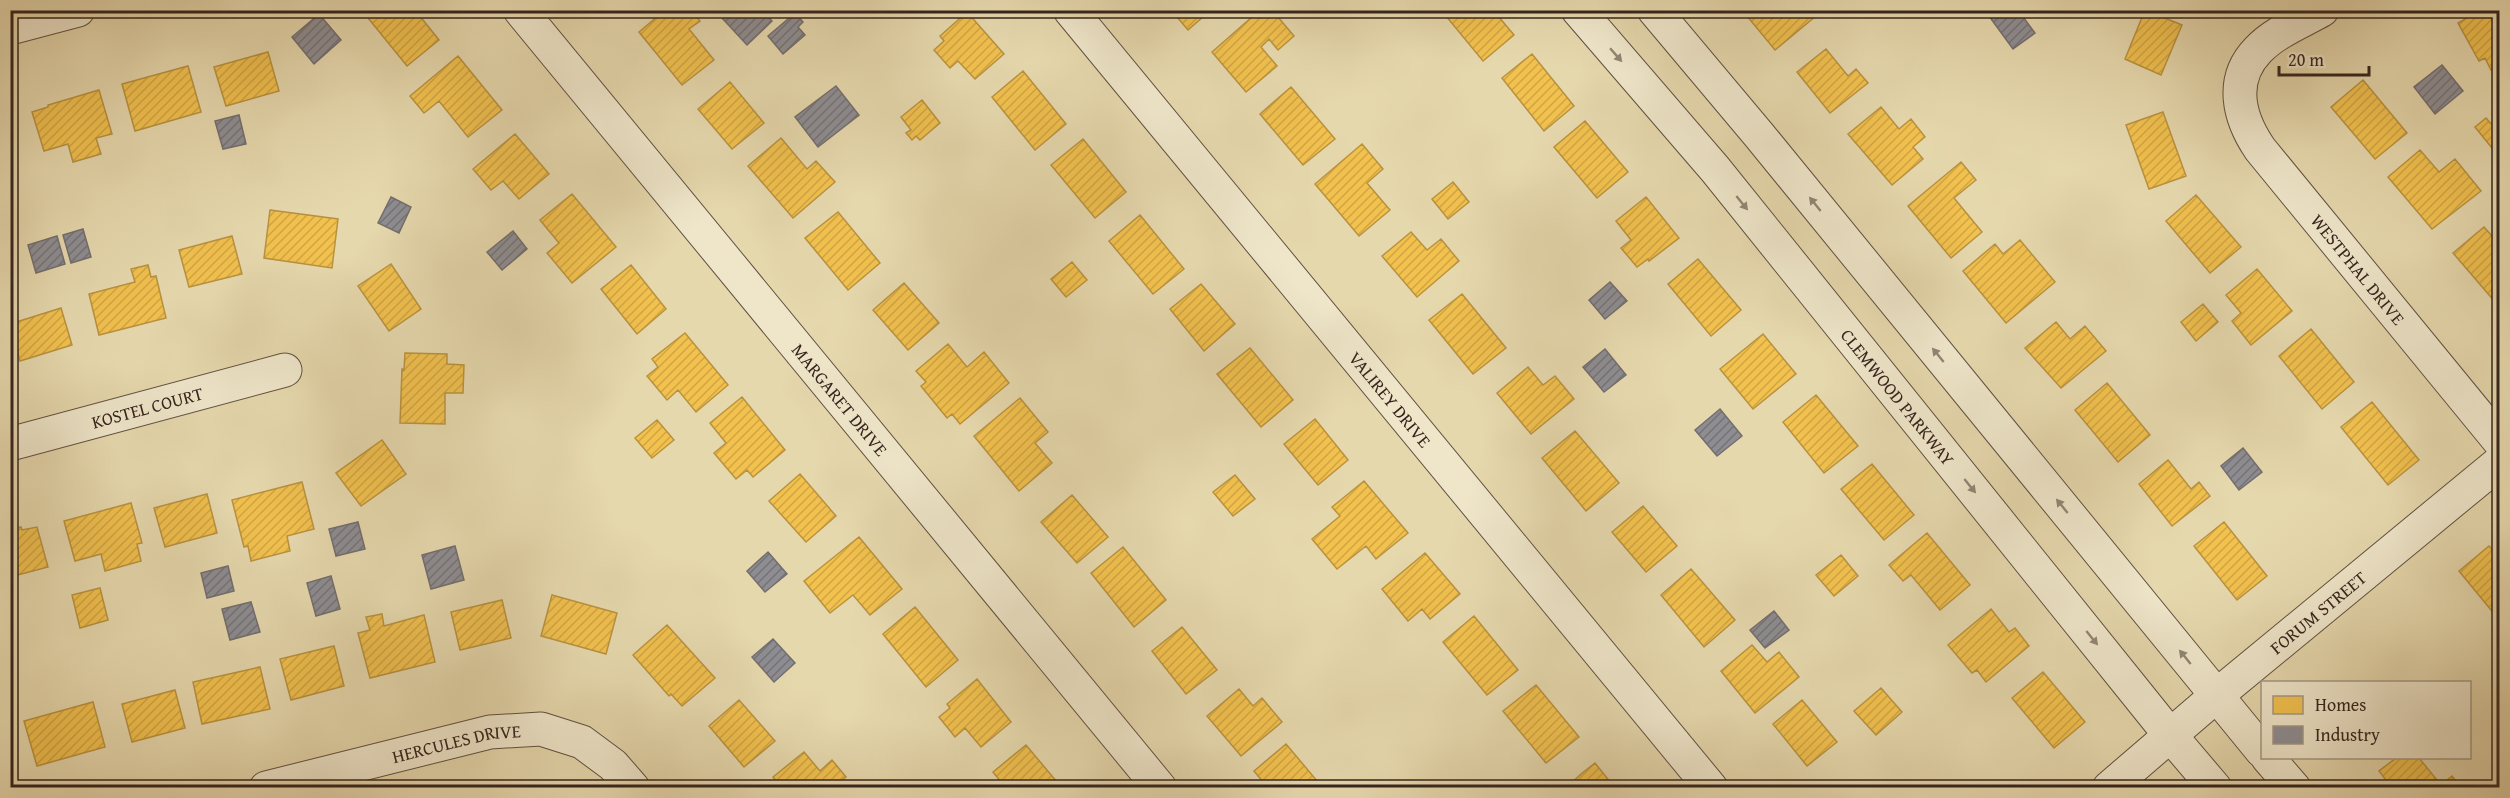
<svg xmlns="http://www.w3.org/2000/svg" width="2510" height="798" font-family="'Gentium Book Plus',serif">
  <defs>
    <pattern id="homes-hatch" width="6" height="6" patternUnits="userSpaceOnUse" patternTransform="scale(1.5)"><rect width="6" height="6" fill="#f2c14e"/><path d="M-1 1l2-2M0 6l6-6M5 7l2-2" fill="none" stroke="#d0a644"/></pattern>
    <pattern id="industry-hatch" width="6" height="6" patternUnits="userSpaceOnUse" patternTransform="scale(1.5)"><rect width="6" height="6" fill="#8d8d92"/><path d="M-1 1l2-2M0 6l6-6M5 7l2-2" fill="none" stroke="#747377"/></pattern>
  </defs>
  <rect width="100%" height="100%" fill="#e6d8ad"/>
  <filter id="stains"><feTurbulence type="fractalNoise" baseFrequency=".00333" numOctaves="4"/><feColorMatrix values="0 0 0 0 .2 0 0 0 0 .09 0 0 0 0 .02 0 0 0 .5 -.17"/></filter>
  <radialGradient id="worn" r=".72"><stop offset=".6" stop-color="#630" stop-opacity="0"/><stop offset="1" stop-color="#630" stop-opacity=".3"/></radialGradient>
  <path fill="url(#homes-hatch)" stroke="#b9923f" stroke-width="1.5" d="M 367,10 L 415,10 L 439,40 L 407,66 L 364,13 Z
    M 665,10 L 691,10 L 700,21 L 689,29 L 714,60 L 682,85 L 639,32 Z
    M 1171,10 L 1211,10 L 1188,30 Z
    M 1260,10 L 1272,10 L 1294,36 L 1278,50 L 1269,39 L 1261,47 L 1277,66 L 1246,92 L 1212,52 Z
    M 1441,10 L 1493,10 L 1514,35 L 1483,61 Z
    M 1742,10 L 1821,10 L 1822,11 L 1775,50 Z
    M 2145,10 L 2182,25 L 2161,75 L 2125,59 Z
    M 2481,10 L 2500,10 L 2500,65 L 2491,70 L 2485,58 L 2479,61 L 2458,23 Z
    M 967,12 L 1004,54 L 975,79 L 958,61 L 950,68 L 934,50 L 944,41 L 940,36 Z
    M 1826,49 L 1848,76 L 1856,69 L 1868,83 L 1830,113 L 1797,72 Z
    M 268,52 L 279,91 L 226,106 L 214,67 Z
    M 1532,54 L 1574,106 L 1544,131 L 1502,78 Z
    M 458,56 L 502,110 L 468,137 L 439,101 L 424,113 L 410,96 Z
    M 188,66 L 201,112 L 135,131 L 122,84 Z
    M 1023,71 L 1066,124 L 1035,150 L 992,97 Z
    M 2363,80 L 2407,133 L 2375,159 L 2331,107 Z
    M 730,82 L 764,123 L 732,149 L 698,109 Z
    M 1291,87 L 1335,139 L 1303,165 L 1260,114 Z
    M 99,90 L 112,134 L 96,138 L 101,154 L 73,162 L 68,144 L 44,151 L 32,112 L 48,107 L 48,105 Z
    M 922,100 L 940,123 L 920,140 L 916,136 L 912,140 L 906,133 L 911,130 L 901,117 Z
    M 1881,107 L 1899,129 L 1911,119 L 1925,137 L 1913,147 L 1923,159 L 1892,185 L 1848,134 Z
    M 2163,112 L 2186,176 L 2149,189 L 2126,125 Z
    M 2486,118 L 2500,134 L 2500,158 L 2475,127 Z
    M 1585,121 L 1628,172 L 1597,198 L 1554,147 Z
    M 515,134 L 549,174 L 519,199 L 503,181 L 491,190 L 473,169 Z
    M 781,138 L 807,169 L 816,161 L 835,182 L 793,218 L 748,166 Z
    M 1083,139 L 1126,192 L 1095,218 L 1051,165 Z
    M 1362,144 L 1383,169 L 1367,183 L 1390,210 L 1359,236 L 1315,184 Z
    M 2420,150 L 2439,172 L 2455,159 L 2481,191 L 2432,229 L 2388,177 Z
    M 1961,162 L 1976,180 L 1954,198 L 1982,232 L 1951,258 L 1908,206 Z
    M 1453,182 L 1469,202 L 1448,219 L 1432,199 Z
    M 572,194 L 616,247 L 572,283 L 547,253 L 559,243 L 540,220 Z
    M 2196,195 L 2241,247 L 2210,273 L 2166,221 Z
    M 1646,197 L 1679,238 L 1649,261 L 1648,259 L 1637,267 L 1621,248 L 1631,240 L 1616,221 Z
    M 270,210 L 338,219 L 332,268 L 264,258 Z
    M 838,212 L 880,263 L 848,290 L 805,238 Z
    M 1140,215 L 1184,269 L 1153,294 L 1109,241 Z
    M 2484,227 L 2500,245 L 2500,301 L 2496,303 L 2453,253 Z
    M 1411,232 L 1427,250 L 1441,239 L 1459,261 L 1417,297 L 1382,256 Z
    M 232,236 L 242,274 L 189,287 L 179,250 Z
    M 2020,240 L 2055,282 L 2006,323 L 1963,271 L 1995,244 L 2003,254 Z
    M 1698,259 L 1741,310 L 1711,336 L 1668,284 Z
    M 1072,262 L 1087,280 L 1066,297 L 1051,279 Z
    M 391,264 L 421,309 L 389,331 L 358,286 Z
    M 148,265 L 151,277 L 156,276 L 166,318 L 99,335 L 89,294 L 135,282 L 131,269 Z
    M 631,265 L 666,309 L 637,334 L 601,289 Z
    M 2257,269 L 2292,311 L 2251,345 L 2232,321 L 2241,313 L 2226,295 Z
    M 904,283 L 939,323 L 908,350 L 873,310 Z
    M 1201,284 L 1235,324 L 1204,351 L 1170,309 Z
    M 1462,294 L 1506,348 L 1473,374 L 1429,320 Z
    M 2203,304 L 2218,322 L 2196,341 L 2181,322 Z
    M 61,308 L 72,345 L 20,361 L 10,324 Z
    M 2056,322 L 2070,339 L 2085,326 L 2106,351 L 2061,388 L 2025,348 Z
    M 2311,329 L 2354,382 L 2322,409 L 2279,356 Z
    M 685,333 L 728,385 L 696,412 L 678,390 L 667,400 L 647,376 L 658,367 L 652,359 Z
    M 1763,334 L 1796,374 L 1753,409 L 1720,369 Z
    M 948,344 L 967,367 L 984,352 L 1009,383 L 960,424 L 952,414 L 947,418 L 921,386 L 926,382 L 916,371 Z
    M 1250,348 L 1293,400 L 1261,427 L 1217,374 Z
    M 405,353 L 447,354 L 447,364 L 464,365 L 463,393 L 445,393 L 445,424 L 400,423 L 402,369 L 404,370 Z
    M 1528,367 L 1543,385 L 1555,376 L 1574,399 L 1531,434 L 1497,393 Z
    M 2107,383 L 2150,435 L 2118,462 L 2075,410 Z
    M 1816,395 L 1858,446 L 1824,473 L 1783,422 Z
    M 742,397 L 785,450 L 753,477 L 747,470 L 736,479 L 714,453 L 726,443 L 710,423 Z
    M 1020,398 L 1048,432 L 1035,443 L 1052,463 L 1019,491 L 974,436 Z
    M 2372,402 L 2419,460 L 2388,485 L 2341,427 Z
    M 1315,419 L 1348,460 L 1318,485 L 1284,444 Z
    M 657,420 L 674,440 L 652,458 L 635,438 Z
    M 1575,431 L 1619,483 L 1586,511 L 1542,458 Z
    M 382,440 L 406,474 L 361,506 L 336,473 Z
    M 2168,460 L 2191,489 L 2199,482 L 2210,496 L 2172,526 L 2139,484 Z
    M 1872,464 L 1914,515 L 1884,540 L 1841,489 Z
    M 800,474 L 836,516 L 806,542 L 769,501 Z
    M 1235,475 L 1255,499 L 1233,516 L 1213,492 Z
    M 1364,481 L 1408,533 L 1376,559 L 1366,546 L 1337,569 L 1312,539 L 1340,516 L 1332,507 Z
    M 302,482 L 314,529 L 287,536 L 290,551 L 251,561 L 248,546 L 244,547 L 232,500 Z
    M 207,494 L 217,533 L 165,547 L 154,508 Z
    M 1072,495 L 1108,537 L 1077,563 L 1041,522 Z
    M 131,503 L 142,543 L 137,544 L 141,561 L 105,571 L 101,554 L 75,561 L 64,521 Z
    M 1643,506 L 1677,546 L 1646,572 L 1612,532 Z
    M 2224,522 L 2267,576 L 2237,600 L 2194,546 Z
    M 21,527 L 22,530 L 37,527 L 48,567 L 10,577 L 10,530 Z
    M 1927,533 L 1970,585 L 1940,610 L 1911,575 L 1903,581 L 1889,565 Z
    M 859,537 L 902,589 L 870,615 L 853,595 L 830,613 L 804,581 Z
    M 2489,546 L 2500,558 L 2500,621 L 2459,571 Z
    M 1123,547 L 1166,600 L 1134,627 L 1091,573 Z
    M 1425,553 L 1460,594 L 1430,619 L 1422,609 L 1408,621 L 1382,589 Z
    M 1841,555 L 1858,576 L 1834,596 L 1816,575 Z
    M 1691,569 L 1735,620 L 1704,647 L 1661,595 Z
    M 100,588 L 108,620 L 80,628 L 72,595 Z
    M 552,595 L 617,613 L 606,654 L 541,636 Z
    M 502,600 L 511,638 L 460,650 L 451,612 Z
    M 915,607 L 958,660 L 926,687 L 883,634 Z
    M 1991,609 L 2009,632 L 2015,628 L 2029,646 L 1986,682 L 1977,670 L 1972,673 L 1948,645 Z
    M 382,614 L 384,626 L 424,615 L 435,662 L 370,678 L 358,633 L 370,630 L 366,617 Z
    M 1474,616 L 1518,670 L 1487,695 L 1443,642 Z
    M 667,625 L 715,678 L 682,706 L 671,694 L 669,696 L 633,655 Z
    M 1182,627 L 1217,670 L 1186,694 L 1152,651 Z
    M 1752,645 L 1767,662 L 1779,652 L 1799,677 L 1755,713 L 1721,671 Z
    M 334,646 L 344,686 L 291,700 L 280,659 Z
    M 260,667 L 270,709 L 202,724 L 193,682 Z
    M 2043,672 L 2085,722 L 2054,748 L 2012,698 Z
    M 977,679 L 1011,722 L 981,747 L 965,728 L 955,737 L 939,717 L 950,708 L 947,704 Z
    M 1536,685 L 1579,737 L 1546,763 L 1503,711 Z
    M 1881,688 L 1902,712 L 1876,735 L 1854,711 Z
    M 1239,689 L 1253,706 L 1262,698 L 1282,722 L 1241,756 L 1207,716 Z
    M 175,690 L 185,728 L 132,742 L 122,704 Z
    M 739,700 L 775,741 L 744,767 L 709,726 Z
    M 1802,700 L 1837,742 L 1807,766 L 1773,724 Z
    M 93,702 L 105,747 L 37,766 L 24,721 Z
    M 1286,744 L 1323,788 L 1268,788 L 1254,771 Z
    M 1026,745 L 1062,788 L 1006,788 L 993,772 Z
    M 804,752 L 820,771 L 832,760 L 846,777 L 833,788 L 782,788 L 773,777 Z
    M 2396,758 L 2419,758 L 2441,785 L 2452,776 L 2462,788 L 2392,788 L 2379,771 Z
    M 1595,763 L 1615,788 L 1566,788 L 1581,774 Z"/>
  <path fill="url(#industry-hatch)" stroke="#736e6f" stroke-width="1.5" d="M 730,10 L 777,10 L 769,18 L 772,21 L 747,45 L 722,18 Z
    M 1989,10 L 2018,10 L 2035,33 L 2013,49 L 1986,12 Z
    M 795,13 L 803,22 L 798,27 L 805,35 L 783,54 L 768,36 Z
    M 319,14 L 341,40 L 314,64 L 292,37 Z
    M 2442,65 L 2463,91 L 2435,114 L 2414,87 Z
    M 836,86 L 859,115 L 818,147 L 795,117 Z
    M 239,115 L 246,144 L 223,149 L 215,121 Z
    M 391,197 L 411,207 L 399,233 L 378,223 Z
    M 83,229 L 91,257 L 71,263 L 63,235 Z
    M 513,231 L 527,249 L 502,270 L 487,252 Z
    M 57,236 L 65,264 L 36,273 L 28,245 Z
    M 1610,282 L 1627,301 L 1605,319 L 1589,300 Z
    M 1605,349 L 1626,375 L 1604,392 L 1583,367 Z
    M 1720,409 L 1742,436 L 1717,456 L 1695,430 Z
    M 2243,448 L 2262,472 L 2239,490 L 2221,466 Z
    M 358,522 L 365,549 L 336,556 L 329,529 Z
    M 455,546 L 464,580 L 431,589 L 422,555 Z
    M 768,552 L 787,574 L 765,592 L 747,571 Z
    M 228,566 L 234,591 L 207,598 L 201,573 Z
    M 331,576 L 340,609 L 316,616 L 307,583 Z
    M 251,602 L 260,632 L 230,640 L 222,609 Z
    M 1774,611 L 1789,630 L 1765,648 L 1750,630 Z
    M 773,639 L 795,663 L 774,682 L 752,657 Z"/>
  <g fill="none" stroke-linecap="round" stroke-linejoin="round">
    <g stroke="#615141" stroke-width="35">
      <g id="minor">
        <path id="s1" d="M 520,10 L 1160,788"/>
        <path id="s2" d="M 1070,10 L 1711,788"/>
        <path id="s3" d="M 2322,10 C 2301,22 2275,32 2258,50 C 2229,80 2239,118 2260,149 L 2500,442"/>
        <path d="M 10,28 L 78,10"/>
        <path id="s4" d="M 10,444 L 285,370"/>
        <path id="s5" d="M 266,788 L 490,732 L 541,729 L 582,742 L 613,765 L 633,788"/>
        <path id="s6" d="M 2109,788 L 2216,696 L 2500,462"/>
      </g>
    </g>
    <g stroke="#615141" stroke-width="35">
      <g id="tertiary">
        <path id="s7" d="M 1578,10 L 1715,169 L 2170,735 L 2215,788"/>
        <path d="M 1654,10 L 1759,135 L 2262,751"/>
        <path d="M 2268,758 L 2294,788"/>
      </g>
    </g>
    <use href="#minor" stroke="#efe6ca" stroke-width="33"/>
    <use href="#tertiary" stroke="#efe6ca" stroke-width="33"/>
  </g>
  <defs><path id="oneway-solid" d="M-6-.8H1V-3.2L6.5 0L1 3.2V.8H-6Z" transform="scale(1.5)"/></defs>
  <g fill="#928574">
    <use href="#oneway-solid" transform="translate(1616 55) rotate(49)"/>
    <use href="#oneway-solid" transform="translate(1742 203) rotate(51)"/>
    <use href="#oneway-solid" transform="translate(1815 204) rotate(-129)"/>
    <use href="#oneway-solid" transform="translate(1938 355) rotate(-129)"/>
    <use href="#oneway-solid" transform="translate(1970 486) rotate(51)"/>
    <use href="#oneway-solid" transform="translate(2062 506) rotate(-129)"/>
    <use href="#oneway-solid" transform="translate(2092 638) rotate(51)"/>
    <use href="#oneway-solid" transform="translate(2185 657) rotate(-129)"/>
  </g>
  <g text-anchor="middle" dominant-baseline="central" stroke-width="6" stroke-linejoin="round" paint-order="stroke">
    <g font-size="18" fill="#35241d" stroke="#efe6ca">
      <text stroke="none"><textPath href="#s3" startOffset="339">WESTPHAL DRIVE</textPath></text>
      <text stroke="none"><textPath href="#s7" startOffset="502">CLEMWOOD PARKWAY</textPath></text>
      <text stroke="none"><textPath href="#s1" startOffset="504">MARGARET DRIVE</textPath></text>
      <text stroke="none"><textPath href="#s2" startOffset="504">VALIREY DRIVE</textPath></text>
      <text stroke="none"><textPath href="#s4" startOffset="142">KOSTEL COURT</textPath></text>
      <text stroke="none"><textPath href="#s6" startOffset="273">FORUM STREET</textPath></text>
      <text stroke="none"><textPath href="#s5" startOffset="196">HERCULES DRIVE</textPath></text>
    </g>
  </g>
  <rect width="2510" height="798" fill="none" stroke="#e6d8ad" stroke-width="36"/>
  <rect x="12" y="12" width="2486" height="774" fill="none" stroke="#35241d" stroke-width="3"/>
  <rect x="18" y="18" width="2474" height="762" fill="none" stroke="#35241d" stroke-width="1.5"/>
  <rect x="2261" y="681" width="210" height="78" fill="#efe6ca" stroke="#a59885" stroke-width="1.5"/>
  <rect x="2273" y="696" width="30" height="18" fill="#f2c14e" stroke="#a59885" stroke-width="1.5"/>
  <text x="2315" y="711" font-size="18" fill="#35241d">Homes</text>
  <rect x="2273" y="726" width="30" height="18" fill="#8d8d92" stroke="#a59885" stroke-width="1.5"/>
  <text x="2315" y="741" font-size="18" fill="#35241d">Industry</text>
  <path d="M2279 66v9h90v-9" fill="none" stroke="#35241d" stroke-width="3"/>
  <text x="2288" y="66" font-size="18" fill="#35241d" stroke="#efe6ca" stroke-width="4.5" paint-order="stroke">20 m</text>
  <rect width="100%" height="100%" filter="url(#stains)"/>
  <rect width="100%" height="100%" fill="url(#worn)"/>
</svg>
